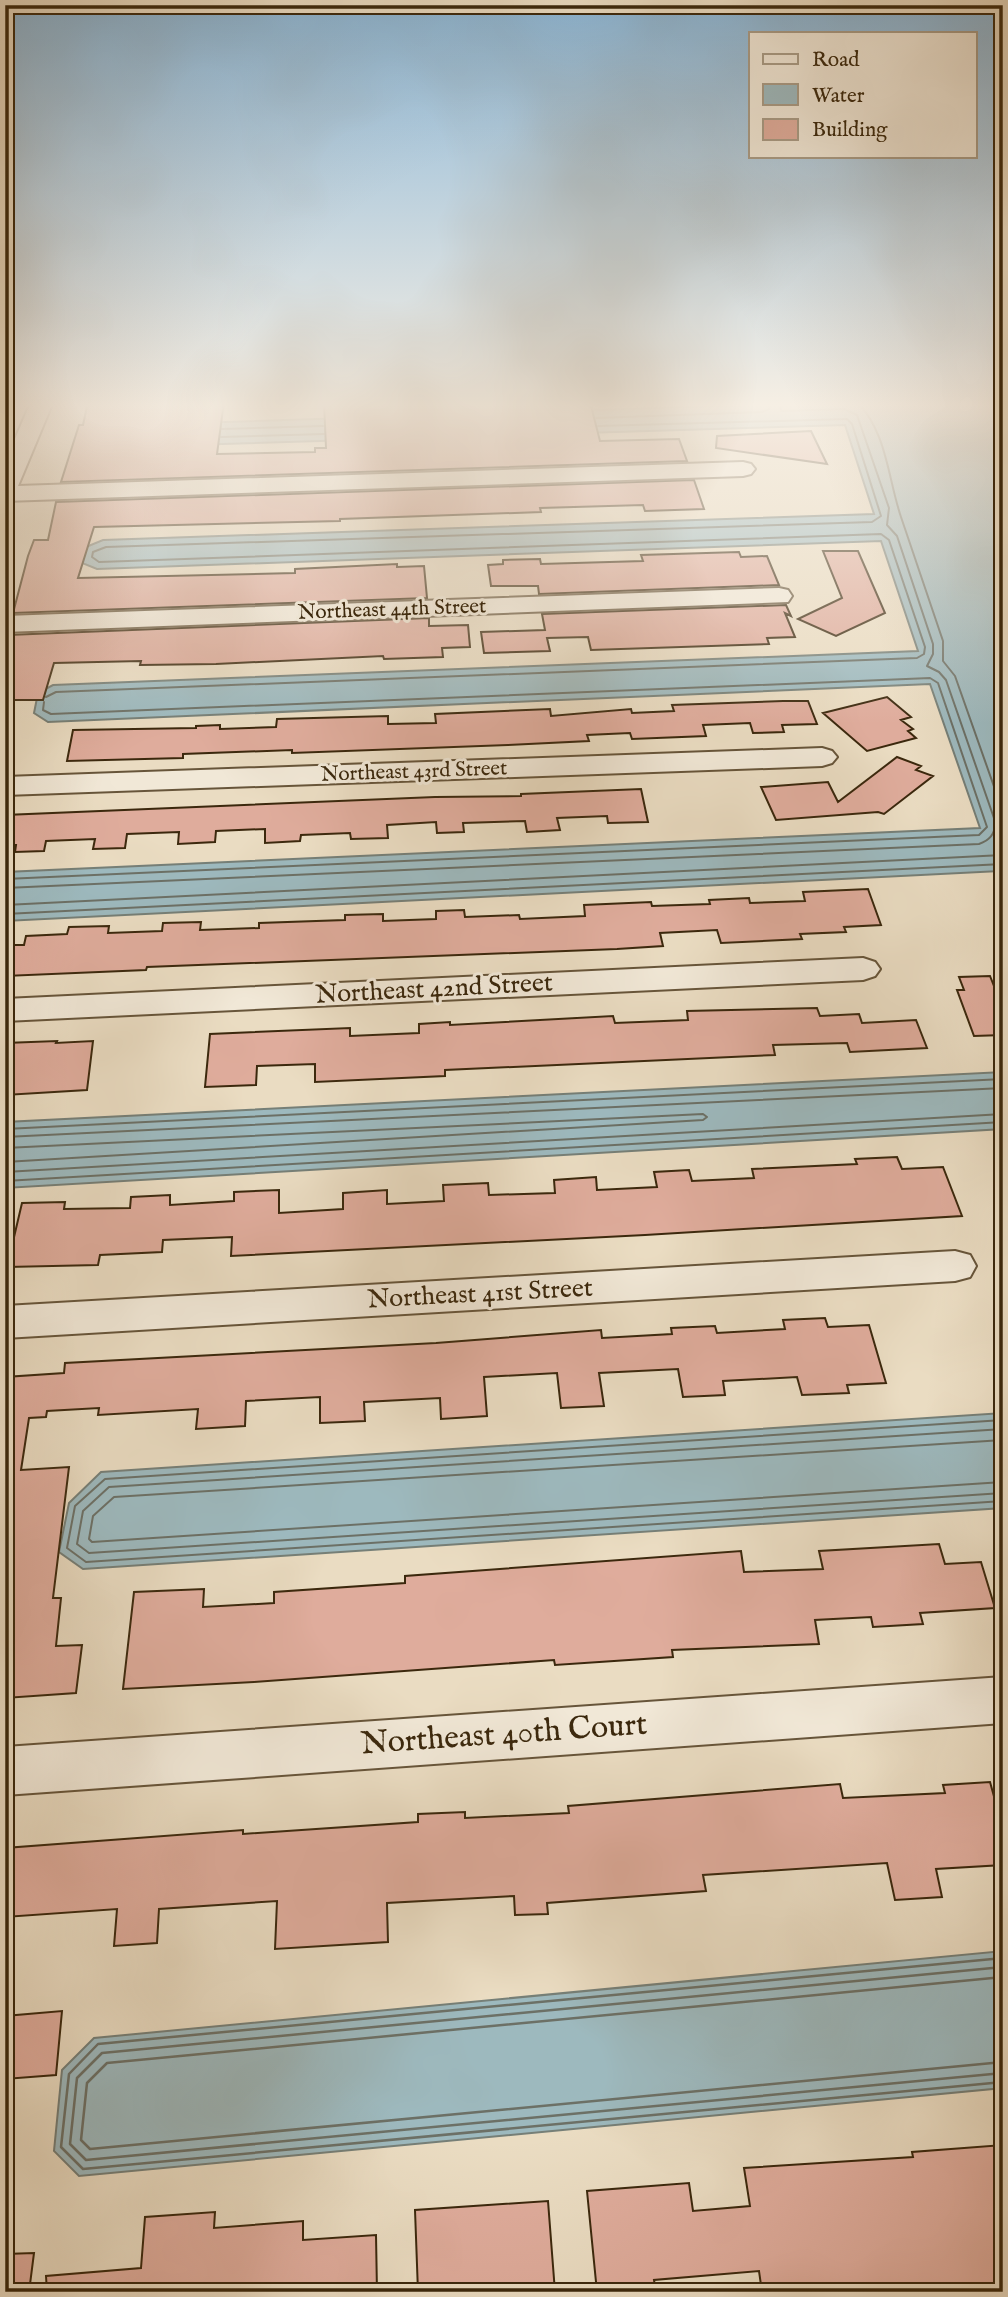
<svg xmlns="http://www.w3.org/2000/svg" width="1008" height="2297" font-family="'IM FELL English',serif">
  <rect width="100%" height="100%" fill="#eadcc2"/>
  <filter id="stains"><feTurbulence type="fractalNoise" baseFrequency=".00286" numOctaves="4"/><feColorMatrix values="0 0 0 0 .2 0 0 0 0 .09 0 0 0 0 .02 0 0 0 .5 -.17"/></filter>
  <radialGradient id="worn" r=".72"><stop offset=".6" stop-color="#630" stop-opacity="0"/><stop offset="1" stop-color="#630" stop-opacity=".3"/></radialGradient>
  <path fill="#9db9be" stroke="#767f77" stroke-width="2" d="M 839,402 L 1003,402 L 1003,876 L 1000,871 L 5,921 L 5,872 L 980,828 L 930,684 L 48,722 L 34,713 L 38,693 L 53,685 L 918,651 L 881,541 L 97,569 L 82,563 L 86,547 L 103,540 L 874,514 L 845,425 L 122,447 L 134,425 Z
    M 1003,1072 L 1003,1129 L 5,1188 L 5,1122 Z
    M 1003,1413 L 1003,1508 L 83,1569 L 59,1552 L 69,1503 L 101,1472 Z
    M 1003,1951 L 1003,2088 L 79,2176 L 54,2151 L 62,2070 L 94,2038 Z"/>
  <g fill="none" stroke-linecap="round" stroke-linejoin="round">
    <path stroke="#6c7066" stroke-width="2" d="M 857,402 C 887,432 888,479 901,517 C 915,559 929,600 943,641 L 943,661 L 955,676 L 1003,812
      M 596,418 L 762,412 L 769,409 L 770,402
      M 222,429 L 323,426
      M 221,437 L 324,434
      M 46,697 L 56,692 L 917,658 L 924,654 L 925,647 L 889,540 L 881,534 L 99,562 L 92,557 L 93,552 L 106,547 L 872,522 L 881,516 L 852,424 L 847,419 L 598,426
      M 5,879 L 979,835 L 987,827 L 938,683 L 930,678 L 51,714 L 43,710 L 44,702
      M 5,888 L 979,844 C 991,840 996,833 995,821 L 946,680 L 939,672 L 927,666 L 933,654 L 933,644 L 897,536 L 887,525 L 889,508 L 857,415 L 844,409 L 781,411 L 779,402
      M 5,905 L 1003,855
      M 5,914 L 1003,864
      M 5,1129 L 1003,1079
      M 5,1137 L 1003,1088
      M 5,1148 L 703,1114 L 707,1117 L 703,1120 L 5,1162
      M 5,1172 L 1003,1114
      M 5,1181 L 1003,1122
      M 1003,1420 L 105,1479 L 75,1506 L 67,1548 L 86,1562 L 1003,1501
      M 1003,1429 L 109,1487 L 83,1511 L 77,1544 L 89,1553 L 1003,1493
      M 1003,1440 L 114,1497 L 93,1516 L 89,1539 L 92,1542 L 1003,1482"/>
    <path stroke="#6c7066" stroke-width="2.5" d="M 1003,1958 L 98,2044 L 69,2074 L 61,2147 L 83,2169 L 1003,2082
      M 1003,1967 L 102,2053 L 77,2078 L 70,2144 L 86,2160 L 1003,2073
      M 1003,1977 L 107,2063 L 87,2083 L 81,2140 L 90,2149 L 1003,2062"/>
  </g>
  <path fill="#dfac9c" stroke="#3b280d" stroke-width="2" d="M 88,402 L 224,402 L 217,454 L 315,452 L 315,448 L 326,448 L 324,402 L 590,402 L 600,441 L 679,439 L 687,461 L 61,482 L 79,425 L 83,425 Z
    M 811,431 L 827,464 L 716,448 L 717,436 Z
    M 694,480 L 704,509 L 645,511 L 643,505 L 540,508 L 541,512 L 340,519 L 340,521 L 94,527 L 78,578 L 295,573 L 295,569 L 397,564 L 397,567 L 424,566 L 427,598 L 13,613 L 28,556 L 34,540 L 48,540 L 56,502 Z
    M 823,551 L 858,551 L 885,613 L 836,636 L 798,619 L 842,598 Z
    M 739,552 L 741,557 L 767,556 L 779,585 L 539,594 L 538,586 L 491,586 L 488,565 L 503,564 L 503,560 L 540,559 L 541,564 L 643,561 L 641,555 Z
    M 786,605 L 791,616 L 785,613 L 795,637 L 767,638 L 769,644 L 591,650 L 588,637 L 547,638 L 550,651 L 484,653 L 481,632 L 545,630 L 542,614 Z
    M 429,618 L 429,626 L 468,625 L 470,647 L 442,648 L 443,657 L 384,659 L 383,656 L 216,664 L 140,665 L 141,661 L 54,663 L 43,700 L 5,700 L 8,635 Z
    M 887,697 L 911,717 L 901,720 L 913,729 L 908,731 L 916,738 L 867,751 L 823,713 Z
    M 783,701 L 808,701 L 817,724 L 782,725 L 784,732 L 753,733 L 750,723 L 703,725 L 706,736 L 632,739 L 630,733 L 587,735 L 589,741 L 508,745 L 292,753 L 292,750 L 183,754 L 183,758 L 67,761 L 73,730 L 196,728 L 196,726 L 220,725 L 220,729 L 276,727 L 277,719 L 388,716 L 388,724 L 436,723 L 435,714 L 550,709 L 551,716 L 631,709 L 632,713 L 674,711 L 672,705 Z
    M 897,757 L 921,766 L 916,770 L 933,776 L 884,814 L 878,812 L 776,820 L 761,787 L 828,782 L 838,802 Z
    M 641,789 L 648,822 L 608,823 L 607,816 L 557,818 L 560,830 L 527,832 L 525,821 L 463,823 L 464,832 L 437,833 L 436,822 L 387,825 L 388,838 L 351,839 L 350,833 L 301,835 L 300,841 L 265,843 L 265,829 L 216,831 L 215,842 L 178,844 L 179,832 L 127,834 L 125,848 L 93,849 L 95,839 L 46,841 L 44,851 L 15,852 L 16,845 L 5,845 L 5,815 L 435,797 L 521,796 L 521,794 Z
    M 868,889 L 881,925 L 844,927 L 846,932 L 800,934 L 802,939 L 721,943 L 717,930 L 660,933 L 663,946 L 617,949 L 147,967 L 146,970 L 5,976 L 5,945 L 24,945 L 26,936 L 67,934 L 69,927 L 109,926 L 108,933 L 162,931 L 163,923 L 201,922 L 200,930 L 259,928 L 259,923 L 345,920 L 345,915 L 383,914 L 383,921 L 436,919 L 436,911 L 464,910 L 465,917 L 519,915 L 520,919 L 585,916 L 584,905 L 651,902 L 652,906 L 710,904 L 709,900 L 749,898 L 750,903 L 805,901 L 803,892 Z
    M 990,976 L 996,991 L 1003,991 L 1003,1035 L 974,1036 L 957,990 L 964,990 L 959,977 Z
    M 817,1008 L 820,1016 L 859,1014 L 862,1023 L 916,1020 L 927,1048 L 850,1052 L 847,1043 L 773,1045 L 775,1055 L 445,1070 L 445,1076 L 315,1082 L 315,1064 L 257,1066 L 256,1085 L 205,1087 L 210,1034 L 350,1028 L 350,1036 L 419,1033 L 419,1024 L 450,1022 L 450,1025 L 613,1016 L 615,1023 L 688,1020 L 687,1011 Z
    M 57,1041 L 56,1043 L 93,1041 L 87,1090 L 5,1095 L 5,1043 Z
    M 897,1157 L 902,1169 L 943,1167 L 962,1216 L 645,1235 L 231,1256 L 232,1237 L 163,1240 L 162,1252 L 100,1255 L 98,1265 L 7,1267 L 22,1203 L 65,1202 L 64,1209 L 130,1208 L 131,1197 L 170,1195 L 170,1205 L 234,1201 L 234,1192 L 279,1190 L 279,1213 L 343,1209 L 343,1193 L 387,1190 L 387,1204 L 444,1201 L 443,1185 L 488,1183 L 489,1195 L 555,1193 L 554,1180 L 596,1177 L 597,1190 L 657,1187 L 654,1172 L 689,1170 L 692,1181 L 754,1178 L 752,1169 L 857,1164 L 855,1159 Z
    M 825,1318 L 828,1327 L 869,1325 L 886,1383 L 847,1385 L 849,1393 L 802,1395 L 797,1377 L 723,1381 L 725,1395 L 683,1397 L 678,1369 L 599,1373 L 604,1406 L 561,1408 L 557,1373 L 484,1377 L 487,1416 L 441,1419 L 440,1398 L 364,1402 L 365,1421 L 320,1423 L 320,1397 L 246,1401 L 245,1426 L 196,1429 L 198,1409 L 98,1415 L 99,1408 L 47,1411 L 46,1417 L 29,1418 L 21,1470 L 69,1467 L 53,1598 L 61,1598 L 56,1646 L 82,1645 L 76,1693 L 5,1698 L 5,1377 L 64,1373 L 65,1363 L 436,1343 L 601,1330 L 602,1338 L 672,1334 L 671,1328 L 715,1326 L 717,1333 L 785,1329 L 783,1320 Z
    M 939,1544 L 945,1564 L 981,1562 L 995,1608 L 920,1613 L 923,1624 L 873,1627 L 871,1617 L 815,1620 L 819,1644 L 672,1650 L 673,1657 L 555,1665 L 554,1660 L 254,1682 L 123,1689 L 134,1592 L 204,1589 L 203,1607 L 274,1603 L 274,1592 L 405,1583 L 405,1576 L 741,1551 L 744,1572 L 823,1569 L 819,1551 Z
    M 990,1782 L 1003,1829 L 1003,1865 L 936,1869 L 942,1897 L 895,1900 L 887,1863 L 703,1875 L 706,1891 L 547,1903 L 548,1914 L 515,1915 L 514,1896 L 387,1903 L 388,1942 L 275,1949 L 277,1901 L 159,1909 L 157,1943 L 114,1946 L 117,1909 L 5,1917 L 5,1848 L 243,1830 L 243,1834 L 418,1822 L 418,1814 L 465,1812 L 465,1818 L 569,1813 L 568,1806 L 840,1784 L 843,1798 L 945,1793 L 943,1785 Z
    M 62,2011 L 56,2075 L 5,2079 L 5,2016 Z
    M 1003,2145 L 1003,2292 L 762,2292 L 759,2271 L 654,2280 L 656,2292 L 597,2292 L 587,2191 L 689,2183 L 693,2211 L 750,2206 L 744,2168 L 913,2157 L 912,2152 Z
    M 548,2201 L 555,2292 L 418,2292 L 415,2210 Z
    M 215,2212 L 214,2228 L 303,2221 L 303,2240 L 376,2235 L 377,2292 L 47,2292 L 46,2276 L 141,2268 L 145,2217 Z
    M 34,2253 L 29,2292 L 5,2292 L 5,2254 Z"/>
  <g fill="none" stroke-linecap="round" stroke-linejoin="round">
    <g stroke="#67553a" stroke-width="4">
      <path id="minor" d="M 31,402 L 53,402 L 18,486 L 743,462 L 751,464 L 755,469 L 751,474 L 743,476 L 5,501 L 5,462 Z
        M 779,588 L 788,590 L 792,596 L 788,602 L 5,632 L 5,616 Z
        M 822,748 L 832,751 L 837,757 L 832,763 L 822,766 L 5,795 L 5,777 Z
        M 863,958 L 875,962 L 880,969 L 875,976 L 863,980 L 5,1021 L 5,999 Z
        M 955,1251 L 970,1255 L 976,1266 L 970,1277 L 955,1281 L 5,1338 L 5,1306 Z
        M 1003,1677 L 1003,1723 L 5,1795 L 5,1747 Z"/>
    </g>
    <use href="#minor" fill="#f1e8d7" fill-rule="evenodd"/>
  </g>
  <linearGradient id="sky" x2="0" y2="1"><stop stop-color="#8ab6d7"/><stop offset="0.56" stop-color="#f6efe4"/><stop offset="1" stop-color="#f6efe4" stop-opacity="0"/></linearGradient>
  <rect width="1008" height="724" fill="url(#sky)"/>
  <g text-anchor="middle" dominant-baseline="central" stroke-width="6" stroke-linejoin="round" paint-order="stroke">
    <g font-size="21" fill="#3b280d" stroke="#f1e8d7">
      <text transform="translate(392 610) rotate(-2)">Northeast 44th Street</text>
      <text transform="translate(414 772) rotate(-2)">Northeast 43rd Street</text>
    </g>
    <g font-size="26" fill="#3b280d" stroke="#f1e8d7">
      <text transform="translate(434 989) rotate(-3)">Northeast 42nd Street</text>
      <text transform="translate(480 1294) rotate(-3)">Northeast 41st Street</text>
    </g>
    <g font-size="32" fill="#3b280d" stroke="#f1e8d7">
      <text transform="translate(504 1735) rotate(-4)">Northeast 40th Court</text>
    </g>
  </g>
  <rect width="1008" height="2297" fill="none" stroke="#eadcc2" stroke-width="28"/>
  <rect x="7" y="7" width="994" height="2283" fill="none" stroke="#3b280d" stroke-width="3.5"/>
  <rect x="14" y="14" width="980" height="2269" fill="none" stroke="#3b280d" stroke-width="2"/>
  <rect x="749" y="32" width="228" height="126" fill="#f1e8d7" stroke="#a89b86" stroke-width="2"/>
  <rect x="763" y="54" width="35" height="10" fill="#f1e8d7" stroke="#a89b86" stroke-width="2"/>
  <text x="812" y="66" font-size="21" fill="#3b280d">Road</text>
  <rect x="763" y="84" width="35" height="21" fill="#9db9be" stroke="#a89b86" stroke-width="2"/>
  <text x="812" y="102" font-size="21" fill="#3b280d">Water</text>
  <rect x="763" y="119" width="35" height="21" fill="#dfac9c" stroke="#a89b86" stroke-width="2"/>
  <text x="812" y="136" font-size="21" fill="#3b280d">Building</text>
  <rect width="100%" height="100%" filter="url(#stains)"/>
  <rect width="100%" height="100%" fill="url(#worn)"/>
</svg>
